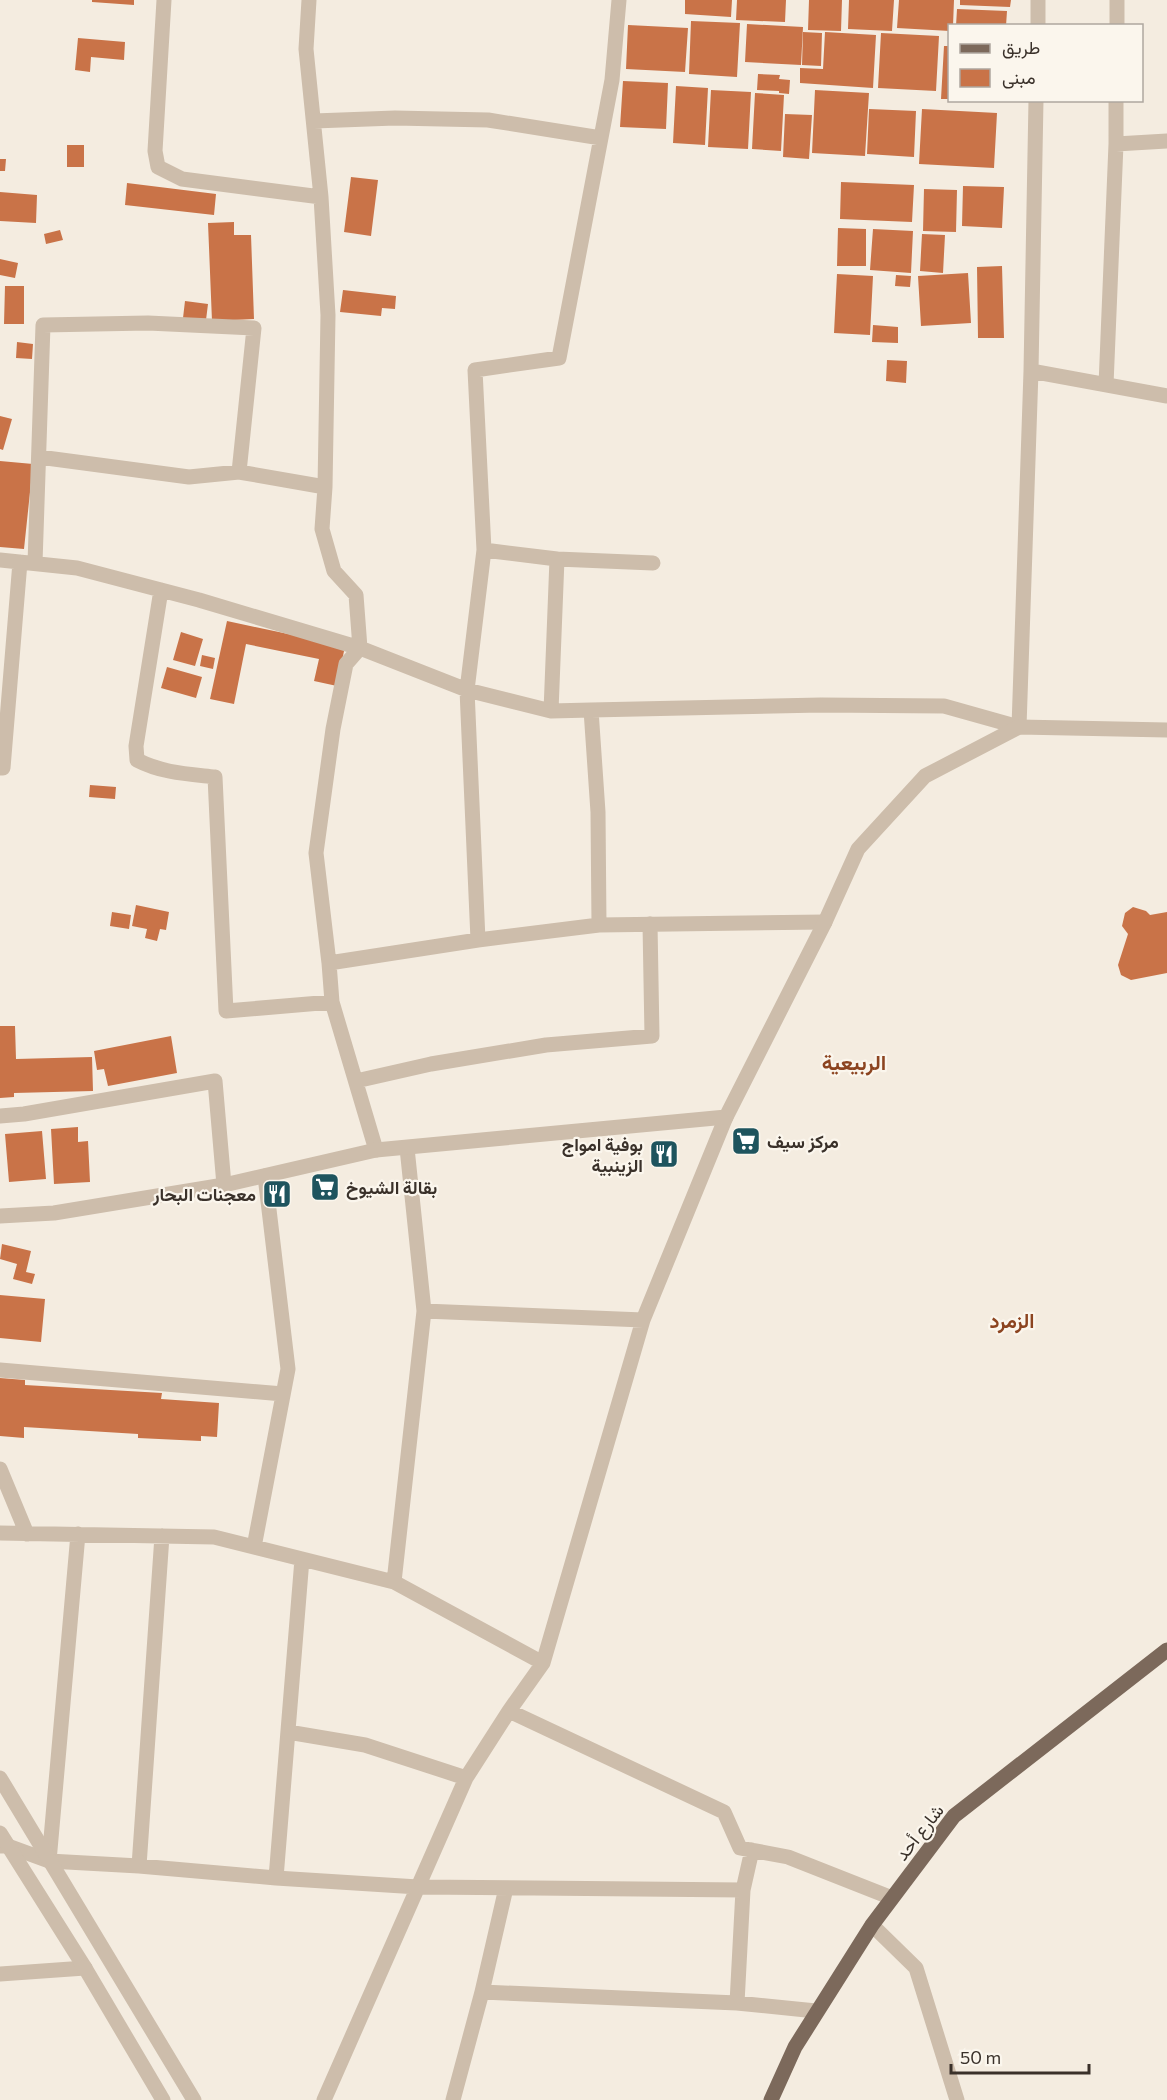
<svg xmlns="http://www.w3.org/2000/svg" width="1167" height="2100" font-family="Commissioner,Vazirmatn,sans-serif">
  <rect width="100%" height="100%" fill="#f4ece0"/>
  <path fill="#c97348" d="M 92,0 L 134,0 L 134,5 L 92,2 Z
    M 685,0 L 732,0 L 731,17 L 685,14 Z
    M 737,0 L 786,0 L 785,22 L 736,20 Z
    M 809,0 L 842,0 L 841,31 L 808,30 Z
    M 849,0 L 894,0 L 892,31 L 848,29 Z
    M 899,0 L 954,0 L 953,26 L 950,26 L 950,31 L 897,28 Z
    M 960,0 L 1011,0 L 1010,7 L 960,5 Z
    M 957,9 L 1007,11 L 1006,26 L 956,26 Z
    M 691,21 L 740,23 L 737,77 L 689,74 Z
    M 747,24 L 803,27 L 801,65 L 745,62 Z
    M 628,25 L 688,28 L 685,72 L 626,69 Z
    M 803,32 L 822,33 L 821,66 L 802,65 Z
    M 825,32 L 876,35 L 873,88 L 800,83 L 800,68 L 823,69 Z
    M 881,33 L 939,36 L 936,91 L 878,88 Z
    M 78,38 L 125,42 L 124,60 L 91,57 L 90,72 L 75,70 Z
    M 944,46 L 950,46 L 950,99 L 941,99 Z
    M 758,74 L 780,75 L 779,79 L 790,80 L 789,94 L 779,93 L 779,91 L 757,90 Z
    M 623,81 L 668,83 L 666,129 L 620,127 Z
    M 676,86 L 708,88 L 705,145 L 673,143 Z
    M 711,90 L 751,92 L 748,149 L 708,147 Z
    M 815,90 L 869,93 L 865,156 L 812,153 Z
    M 755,93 L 784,95 L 781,151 L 752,149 Z
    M 869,109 L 916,111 L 914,157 L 867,154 Z
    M 922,109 L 997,113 L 994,168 L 919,164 Z
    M 785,114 L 812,115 L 809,159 L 783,157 Z
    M 67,145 L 84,145 L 84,167 L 67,167 Z
    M 0,159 L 6,159 L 5,171 L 0,171 Z
    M 351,177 L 378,180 L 371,236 L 344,232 Z
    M 841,182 L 914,185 L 912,222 L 840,219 Z
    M 127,183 L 216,194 L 214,215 L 125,205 Z
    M 963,186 L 1004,187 L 1002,228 L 962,226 Z
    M 924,189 L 957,190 L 956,232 L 923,231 Z
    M 0,192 L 37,195 L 36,223 L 0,221 Z
    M 234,222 L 234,235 L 251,235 L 254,319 L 212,321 L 208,223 Z
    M 838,228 L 866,229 L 866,266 L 837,266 Z
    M 873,229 L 913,231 L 911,273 L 870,270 Z
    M 60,230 L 63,240 L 46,244 L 44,234 Z
    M 922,234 L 945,235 L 943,273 L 920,271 Z
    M 0,259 L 18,263 L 15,278 L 0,275 Z
    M 1002,266 L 1004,338 L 978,338 L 977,267 Z
    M 968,273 L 971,323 L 921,326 L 918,276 Z
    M 837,274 L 873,276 L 870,335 L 834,333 Z
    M 896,275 L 911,276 L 910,287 L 895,286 Z
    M 5,286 L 24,286 L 24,324 L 4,324 Z
    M 343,290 L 396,296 L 395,309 L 382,308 L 381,316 L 340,312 Z
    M 185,301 L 208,304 L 206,320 L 183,318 Z
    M 873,325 L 898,327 L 898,343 L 872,342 Z
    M 17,342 L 33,344 L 32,359 L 16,358 Z
    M 887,360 L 907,361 L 906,383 L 886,381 Z
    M 0,416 L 12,419 L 3,450 L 0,449 Z
    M 0,461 L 33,464 L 24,549 L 0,547 Z
    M 227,621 L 345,646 L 337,686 L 314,681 L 319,659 L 246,644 L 234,704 L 210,699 Z
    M 181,632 L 203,639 L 195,666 L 173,660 Z
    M 202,655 L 215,658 L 213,669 L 200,666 Z
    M 167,667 L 202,677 L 196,698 L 161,688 Z
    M 90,785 L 116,787 L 115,799 L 89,797 Z
    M 136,905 L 169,912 L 166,930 L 160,929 L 157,941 L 145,938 L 147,929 L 132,926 Z
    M 1133,907 L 1146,911 L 1150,915 L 1167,912 L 1167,973 L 1131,980 L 1121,975 L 1118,965 L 1128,934 L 1122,926 L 1125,913 Z
    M 112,912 L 131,915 L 129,929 L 110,926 Z
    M 0,1026 L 15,1026 L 16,1059 L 92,1057 L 93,1091 L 14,1093 L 14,1097 L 0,1098 Z
    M 171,1036 L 177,1073 L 108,1086 L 104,1069 L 97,1070 L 94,1051 Z
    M 78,1127 L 78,1142 L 88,1141 L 90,1182 L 54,1184 L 51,1129 Z
    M 42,1131 L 46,1179 L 9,1182 L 5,1134 Z
    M 2,1244 L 31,1251 L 26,1272 L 35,1274 L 32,1284 L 13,1279 L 17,1264 L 0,1259 Z
    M 0,1295 L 45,1299 L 41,1342 L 0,1338 Z
    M 0,1378 L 25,1380 L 25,1385 L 162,1393 L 161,1399 L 219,1403 L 217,1437 L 201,1436 L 201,1441 L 138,1438 L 138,1434 L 24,1427 L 24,1438 L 0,1436 Z"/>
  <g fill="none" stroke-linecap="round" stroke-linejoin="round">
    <path stroke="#cdbdab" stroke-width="15" d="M 164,0 L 155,151 L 158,167 L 182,179 L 321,197
      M 1038,26 L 1038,0
      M 1117,26 L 1117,0
      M 314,121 L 395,118 L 488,120 L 601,138
      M 1116,144 L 1116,100
      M 1031,371 L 1167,396
      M 1106,385 L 1116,144 L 1167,141
      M 39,457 L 189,477 L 239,472
      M 557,559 L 653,563
      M 0,560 L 77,568 L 199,600 L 360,648 L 356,595 L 334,571 L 322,529 L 325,487
      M 35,563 L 43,325 L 148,323 L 254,328 L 239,472 L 325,487 L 328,315 L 321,197 L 306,49 L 309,0
      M 161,590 L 136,746 L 137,760 C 162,773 188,774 215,777 L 226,1011 L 332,1002
      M 591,710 L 821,705 L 944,706 L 1019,727 L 1031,371 L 1036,100
      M 0,768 L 3,768 L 20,562
      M 599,925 L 598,812 L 591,710 L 551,711 L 557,559 L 484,550 L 475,370 L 559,358 L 612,80 L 619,0
      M 478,940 L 467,690 L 551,711
      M 329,963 L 316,853 L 333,729 L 346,664 L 360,648 L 467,690 L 484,550
      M 356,1081 L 431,1064 L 546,1045 L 652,1036 L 650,924
      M 0,1116 L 24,1114 L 215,1081 L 224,1185
      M 376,1150 L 332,1002 L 329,963 L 478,940 L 599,925 L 825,922
      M 424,1311 L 643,1320
      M 0,1370 L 283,1394
      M 0,1469 L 27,1534
      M 0,1533 L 214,1537 L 394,1582 L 543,1663
      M 254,1547 L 288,1369 L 265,1176
      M 394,1582 L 424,1311 L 407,1148
      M 509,1711 L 724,1812 L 740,1848 L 788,1857 L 892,1898
      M 288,1732 L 365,1745 L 466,1778
      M 1,1846 L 8,1846 L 49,1861 L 139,1866 L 276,1878 L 418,1887 L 743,1890 L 737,2003
      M 49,1861 L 78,1534
      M 139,1866 L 162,1536
      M 276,1878 L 302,1559
      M 743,1890 L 752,1850
      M 872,1925 L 916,1968 L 957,2100
      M 0,1974 L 85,1968
      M 482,1992 L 737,2003 L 816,2011
      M 324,2100 L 466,1778 L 509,1711 L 543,1663 L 643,1320 L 726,1117
      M 453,2100 L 482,1992 L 506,1888"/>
    <path stroke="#cdbdab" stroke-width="15" d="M 0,1216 L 54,1213 L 224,1185 L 376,1150 L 726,1117 L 825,922 L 858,849 L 925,776 L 1019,727 L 1167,730
      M 0,1778 L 194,2100
      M 0,1833 L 85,1968 L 163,2100"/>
    <path stroke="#7c695b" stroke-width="15" d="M 771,2100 L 795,2047 L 872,1925 L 954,1816 L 1167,1650"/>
  </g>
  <defs>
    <g id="supermarket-square" transform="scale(1.5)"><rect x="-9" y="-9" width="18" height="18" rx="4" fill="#1e545e" stroke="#fbf6ed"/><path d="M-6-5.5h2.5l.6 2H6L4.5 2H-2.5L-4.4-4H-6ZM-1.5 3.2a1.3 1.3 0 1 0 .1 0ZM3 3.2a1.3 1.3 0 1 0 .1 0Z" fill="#fff"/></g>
    <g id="restaurant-square" transform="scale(1.5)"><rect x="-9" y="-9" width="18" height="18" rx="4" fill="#1e545e" stroke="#fbf6ed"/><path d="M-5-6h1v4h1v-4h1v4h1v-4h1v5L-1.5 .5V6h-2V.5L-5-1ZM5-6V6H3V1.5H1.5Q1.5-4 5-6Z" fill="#fff"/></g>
  </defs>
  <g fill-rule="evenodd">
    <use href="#supermarket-square" x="746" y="1141"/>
    <use href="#restaurant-square" x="664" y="1154"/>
    <use href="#supermarket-square" x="325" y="1187"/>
    <use href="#restaurant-square" x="277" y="1194"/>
  </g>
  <g text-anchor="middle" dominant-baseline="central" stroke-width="4.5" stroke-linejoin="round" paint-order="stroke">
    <g font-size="18" font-weight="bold" fill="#3a312a" stroke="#fbf6ed" text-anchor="start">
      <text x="767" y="1141">مركز سيف</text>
      <text x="643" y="1144" text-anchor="end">بوفية امواج<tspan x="643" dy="21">الزينبية</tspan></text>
      <text x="346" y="1187">بقالة الشيوخ</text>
      <text x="256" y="1194" text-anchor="end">معجنات البحار</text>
    </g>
    <g font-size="18" fill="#3a312a" stroke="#fbf6ed">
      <text transform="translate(919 1832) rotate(-52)">شارع أحد</text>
    </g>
    <g font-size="20" font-weight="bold" fill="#8c4420" stroke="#fbf6ed">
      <text x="1012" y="1320">الزمرد</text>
    </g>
    <g font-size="21" font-weight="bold" fill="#8c4420" stroke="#fbf6ed">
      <text x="854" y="1061">الربيعية</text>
    </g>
  </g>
  <rect x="948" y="24" width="195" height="78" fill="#fbf6ed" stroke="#aea79f" stroke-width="1.5"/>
  <rect x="960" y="44" width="30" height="9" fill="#7c695b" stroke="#aea79f" stroke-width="1.5"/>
  <text x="1002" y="54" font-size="18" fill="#3a312a">طريق</text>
  <rect x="960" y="69" width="30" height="18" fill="#c97348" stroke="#aea79f" stroke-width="1.5"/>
  <text x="1002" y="84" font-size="18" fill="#3a312a">مبنى</text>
  <path d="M951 2064v9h138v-9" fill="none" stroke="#3a312a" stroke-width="3"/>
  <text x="960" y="2064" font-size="18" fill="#3a312a" stroke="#fbf6ed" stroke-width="4.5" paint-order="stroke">50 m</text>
</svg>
